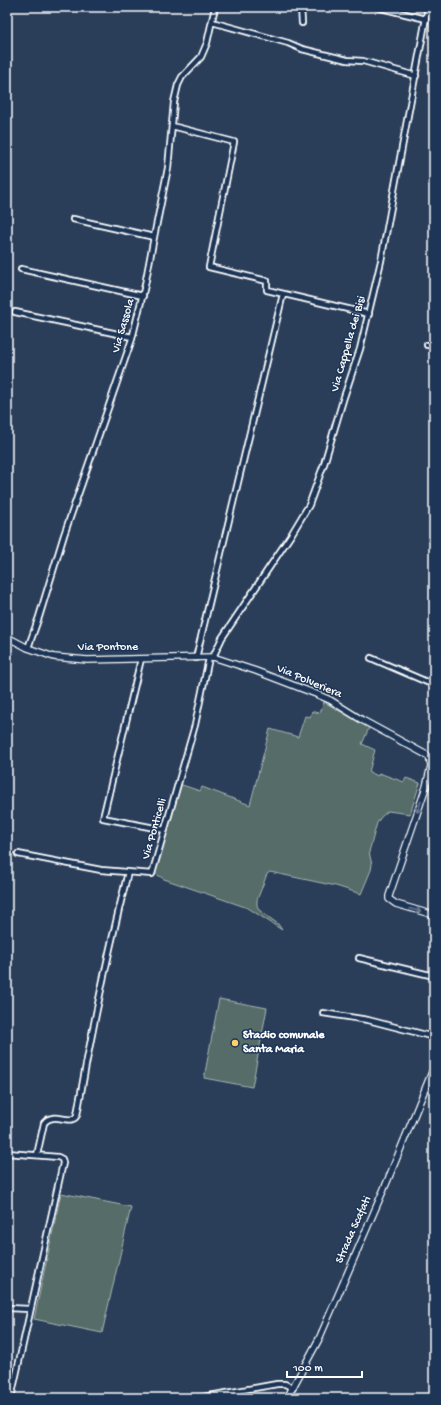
<svg xmlns="http://www.w3.org/2000/svg" width="441" height="1405" font-family="'Gochi Hand',sans-serif">
  <rect width="100%" height="100%" fill="#2a3e5a"/>
  <filter id="ink" filterUnits="userSpaceOnUse"><feTurbulence type="fractalNoise" baseFrequency=".025" numOctaves="2"/><feDisplacementMap in="SourceGraphic" scale="8" xChannelSelector="R" yChannelSelector="G"/><feConvolveMatrix kernelMatrix="1 2 1 2 8 2 1 2 1" color-interpolation-filters="sRGB"/></filter>
  <g filter="url(#ink)">
    <path fill="#546c68" stroke="#aab6b4" d="M 324,702 L 369,728 L 362,744 L 375,750 L 369,772 L 378,776 L 379,773 L 404,782 L 406,778 L 420,783 L 410,814 L 388,811 L 381,817 L 377,823 L 369,852 L 372,865 L 371,870 L 361,894 L 336,886 L 270,872 L 267,874 L 257,900 L 257,905 L 259,910 L 278,924 L 282,930 L 248,908 L 164,879 L 153,872 L 179,784 L 200,791 L 202,787 L 250,805 L 270,729 L 298,737 L 305,716 L 310,717 L 312,711 L 320,713 Z
      M 219,999 L 267,1008 L 252,1087 L 204,1078 Z
      M 61,1193 L 131,1207 L 102,1333 L 34,1319 Z"/>
    <g fill="none" stroke-linecap="round" stroke-linejoin="round">
      <g stroke="#fff" stroke-width="8">
        <path id="minor" d="M 301,7 L 302,23
          M 377,7 L 426,19
          M 212,22 L 288,43 L 302,49 L 347,60 L 363,61 L 416,76
          M 172,126 L 234,142 L 209,267 L 267,281 L 267,290 L 369,314
          M 73,219 L 154,237
          M 21,269 L 143,296
          M 15,312 L 132,337
          M 427,345 L 434,345
          M 28,648 L 39,617 L 64,535 L 132,339 L 145,285 L 154,237 L 168,168 L 174,102 L 178,85 L 182,77 L 201,57 L 207,43 L 215,7
          M 213,657 L 222,638 L 291,535 L 309,505 L 324,464 L 343,400 L 360,349 L 381,261 L 428,7
          M 196,658 L 283,294
          M 371,658 L 434,685
          M 141,659 L 103,818 L 165,830
          M 18,854 L 101,870 L 152,874 L 195,725 L 209,658
          M 359,958 L 434,976
          M 323,1013 L 368,1020 L 434,1037
          M 7,1153 L 58,1157 L 62,1159 L 63,1163 L 11,1398
          M 37,1155 L 44,1123 C 54,1110 72,1127 77,1115 C 91,1033 108,953 128,872
          M 7,1308 L 30,1309
          M 198,1398 L 277,1384 L 285,1384 L 293,1388"/>
      </g>
      <g stroke="#fff" stroke-width="8">
        <path id="tertiary" d="M 7,637 L 28,648 L 54,657 L 87,660 L 213,657 L 256,671 L 316,694 L 330,700 L 362,720 L 434,759
          M 429,756 L 431,766 L 426,787 L 389,896 L 389,899 L 396,904 L 434,915
          M 287,1398 L 319,1339 L 387,1182 L 434,1067"/>
      </g>
      <use href="#minor" stroke="#1d3557" stroke-width="4.5"/>
      <use href="#tertiary" stroke="#1d3557" stroke-width="5.5"/>
    </g>
    <defs><path id="oneway-shaft" d="M-6 0H5M1.5-3L5.5 0L1.5 3" fill="none" stroke-width="1.6" stroke-linecap="round" stroke-linejoin="round"/></defs>
    <g stroke="#6c7c92">
      <use href="#oneway-shaft" transform="translate(419 807) rotate(109)"/>
      <use href="#oneway-shaft" transform="translate(415 910) rotate(15)"/>
    </g>
  </g>
  <circle fill="#ffd166" stroke="#1d3557" stroke-width="1.5" cx="235" cy="1043" r="4"/>
  <g text-anchor="middle" dominant-baseline="central" stroke-width="3" stroke-linejoin="round" paint-order="stroke">
    <g font-size="12" fill="#fff" stroke="#1d3557">
      <text transform="translate(124 326) rotate(-74)">Via Sassola</text>
      <text transform="translate(349 344) rotate(-74)">Via Cappella dei Bisi</text>
      <text x="108" y="648">Via Pontone</text>
      <text transform="translate(309 682) rotate(23)">Via Polveriera</text>
      <text transform="translate(155 829) rotate(-74)">Via Ponticelli</text>
      <text transform="translate(354 1230) rotate(-66)">Strada Scafati</text>
    </g>
    <g font-size="12" font-weight="bold" fill="#fff" stroke="#1d3557" text-anchor="start">
      <text x="243" y="1036">Stadio comunale<tspan x="243" dy="14">Santa Maria</tspan></text>
    </g>
  </g>
  <rect width="441" height="1405" fill="none" stroke="#1d3557" stroke-width="24"/>
  <rect x="12" y="12" width="417" height="1381" fill="none" stroke="#fff" stroke-width="1.5" filter="url(#ink)"/>
  <path d="M287 1371v6h75v-6" fill="none" stroke="#ffffff" stroke-width="2"/>
  <text x="293" y="1371" font-size="12" fill="#ffffff" stroke="#1d3557" stroke-width="3" paint-order="stroke">100 m</text>
</svg>
